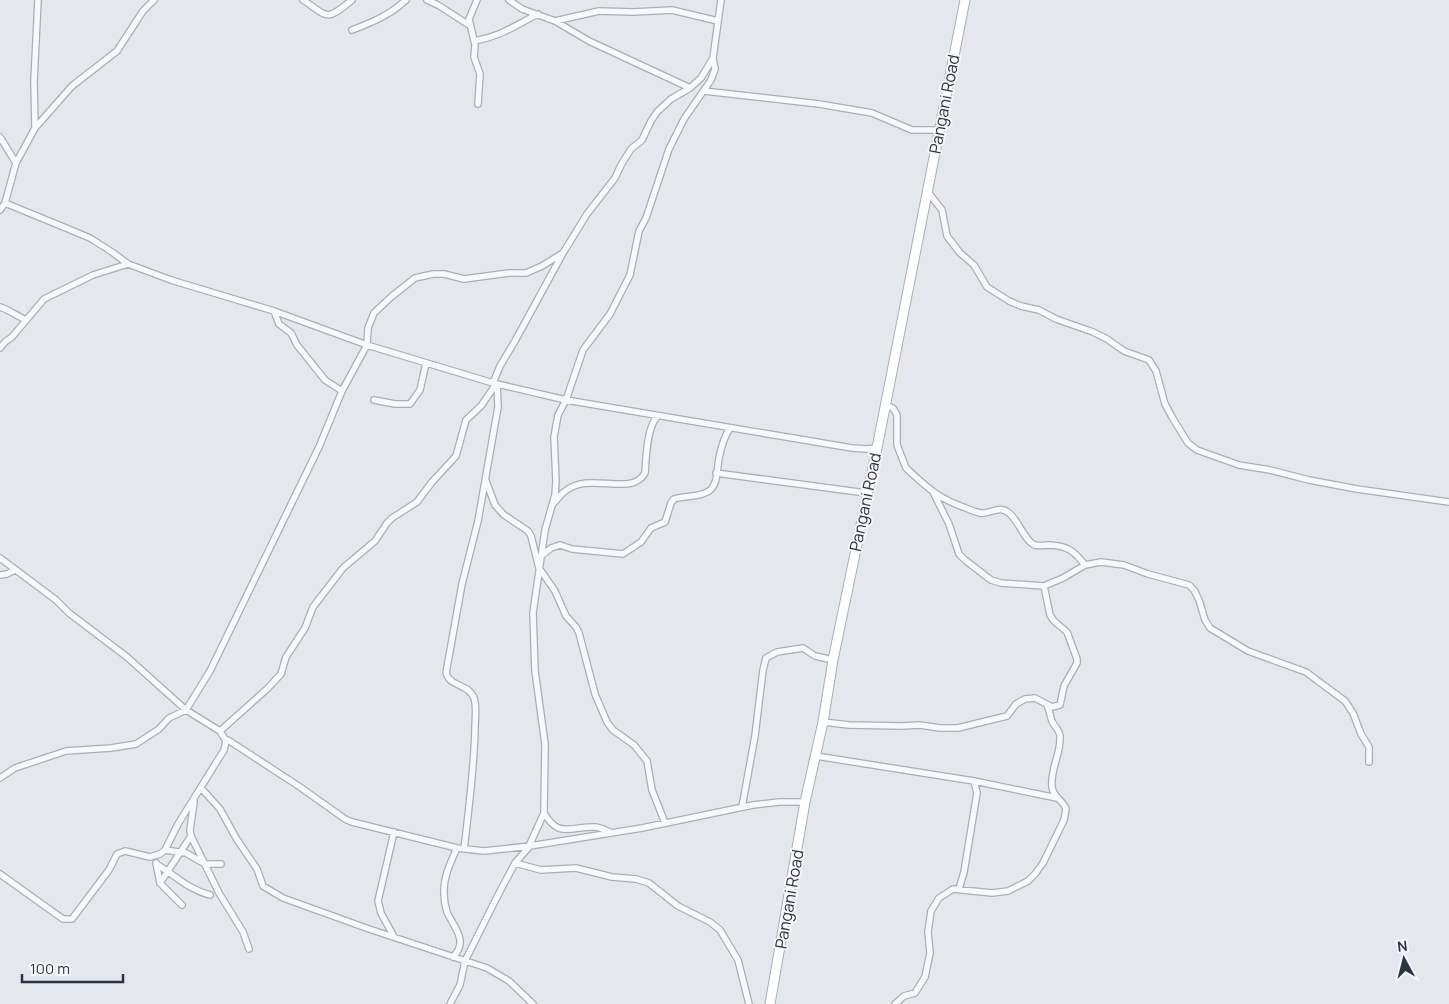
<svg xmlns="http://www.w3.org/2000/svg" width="1449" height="1004" font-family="Manrope,sans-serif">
  <rect width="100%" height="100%" fill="#e4e7ec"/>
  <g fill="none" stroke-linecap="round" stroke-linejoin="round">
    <g stroke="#a9aeb7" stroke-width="8">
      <path id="minor" d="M 303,0 C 329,17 325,22 352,0
        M 427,0 L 438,5 L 469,25
        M 477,0 L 469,19 L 475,45 L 474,57 L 480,74 L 478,104
        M 509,0 L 522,9 L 555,21 L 589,41 L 690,88
        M 555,21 L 599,11 L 633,12 L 672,10 L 718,21
        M 352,30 C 373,22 390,15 406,0
        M 474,41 C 502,36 514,26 538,14
        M 704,91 L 819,104 L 872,113 L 912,130 L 939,130
        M 35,128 L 34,81 L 38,0
        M 0,137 L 16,163
        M 927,191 L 942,210 L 947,236 L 960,253 L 974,265 L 987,287 L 1009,301 L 1021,306 L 1039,310 L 1056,319 L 1093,332 L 1107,339 L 1124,351 L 1149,360 L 1156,371 L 1165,404 L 1172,417 L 1188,443 L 1197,450 L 1239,465 L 1270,470 L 1309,480 L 1357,489 L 1449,502
        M 5,203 L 66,228 L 90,238 L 112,252 L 128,264 L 171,280 L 274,311 L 367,345 L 493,383 L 566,400 L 852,448 L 867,449 L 877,448
        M 0,210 L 5,203 L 16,163 L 35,128 L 72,86 L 117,51 L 143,11 L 154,0
        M 0,307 C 10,310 17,316 26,320
        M 274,311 L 279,324 L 291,333 L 297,345 L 325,380 L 342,391
        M 0,348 L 5,342 L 12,337 L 44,299 L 93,275 L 128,264
        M 493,383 L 500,366 L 515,341 L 563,253 L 587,214 L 615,178 L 621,165 L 631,149 L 642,140 L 651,121 L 657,112 L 671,99 L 690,88 L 701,78 L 713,58 L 721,0
        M 374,400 L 395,404 L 410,404 L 420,390 L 426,363
        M 884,405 L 893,408 L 897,415 L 897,445 L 906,468 C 928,488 937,498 966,508 C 970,510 975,512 980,513 C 991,515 998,504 1009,513 C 1019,521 1025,542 1035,545 C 1039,546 1045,545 1050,545 C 1068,546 1074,551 1085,565
        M 716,473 L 866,493
        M 486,481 L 495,505 L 504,515 L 528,531 L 531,536 L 539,568 L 555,591 L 566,616 L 576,627 L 579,633 L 595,694 L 607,722 L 613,730 L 634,745 L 647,761 L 652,790 L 665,823
        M 934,494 L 949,524 L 959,554 L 965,560 L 991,580 L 1001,583 L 1044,586 L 1063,578 L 1085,565 L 1101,562 L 1124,565 L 1148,574 L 1189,585 L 1194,590 L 1199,600 L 1205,620 L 1210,628 L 1248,651 L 1306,672 L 1345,701 L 1353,713 L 1361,734 L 1369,747 L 1369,762
        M 553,504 C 557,500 560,495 564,492 C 589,470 631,498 645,473 C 646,458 647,425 658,416
        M 541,556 L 551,548 L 560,545 L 572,549 L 623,554 L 641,542 L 651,528 L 665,522 L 671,503 L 674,499 C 685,495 699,498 709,491 C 718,485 717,468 719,458 C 721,448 724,437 730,428 L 733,428
        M 0,558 L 56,600 L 69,613 L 127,657 L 186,710 L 220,731 L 226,741 L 228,740 L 300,787 L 345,819 L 352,822 L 457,848 L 484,851 L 530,846 L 642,828 L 753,805 L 779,802 L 805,802
        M 0,575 L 7,574 L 15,570
        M 823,722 L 849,725 L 902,726 L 920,725 L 940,728 L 958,728 L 1007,716 L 1016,704 L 1025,699 L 1035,698 L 1052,707 L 1060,705 L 1064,686 L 1077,663 L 1077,659 L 1067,632 L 1054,621 L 1050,615 L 1044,586
        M 220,731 L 267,689 L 281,674 L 286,657 L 305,628 L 313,607 L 343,568 L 375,541 L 387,523 L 392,518 L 417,502 L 432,482 L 456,456 L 466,420 L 481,406 L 496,384
        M 816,756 L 974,781 L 1057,798
        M 0,778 L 15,768 L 66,751 L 111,748 L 136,744 L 159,729 L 169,718 L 186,710 L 210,671 L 319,447 L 342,391 L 367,345 L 368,328 L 374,313 L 391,297 L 415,278 L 433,274 L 444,274 L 464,279 L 509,273 L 526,273 L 542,266 L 563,253
        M 201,788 L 220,809 L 236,838 L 257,869 L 263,886 L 283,898 L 369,929 L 487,968 L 509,981 L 533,1004
        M 194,802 L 190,830 L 191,836 L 219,893 L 243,932 L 249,949
        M 742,807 L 755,736 L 763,670 L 766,658 L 777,652 L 803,648 L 815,656 L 833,660
        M 544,813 C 559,839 571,826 596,827 C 601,828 606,830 610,832
        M 394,832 L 378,901 L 381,913 L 394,937
        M 529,846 L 544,813 L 545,744 L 535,671 L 533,613 L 545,530 L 555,495 L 556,481 L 554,437 L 558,415 L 566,400 L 583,350 L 610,314 L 630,275 L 639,231 L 646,218 L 669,149 L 684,119 L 711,80 L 715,69 L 713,58
        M 464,849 C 469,809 474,769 475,729 C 475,719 477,707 474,698 C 469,684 450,687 446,673 L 462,584 L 478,521 L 498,407 L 497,384
        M 165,850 L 186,853 L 205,864 L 221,864
        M 156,863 L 160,883 L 182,905
        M 515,863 L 541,870 L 576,868 L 612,877 L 636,879 L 649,883 L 678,906 L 710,922 L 720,930 L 738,960 L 749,1004
        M 156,864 C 175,875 189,890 210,895
        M 0,874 L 63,919 L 72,919 L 109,870 L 117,854 L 125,851 L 150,857 L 160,854 L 165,850 L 178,824 L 224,750 L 226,741
        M 160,883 L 191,836
        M 959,889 L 964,872 L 977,793 L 974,781
        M 453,957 C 469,941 454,928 447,912 C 445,906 444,899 444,893 C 443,877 451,862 457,848
        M 450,1004 L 460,985 L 465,961 L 496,899 L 515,863 L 530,846
        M 895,1004 L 904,996 L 915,993 L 925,977 L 930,953 L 928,932 L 931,911 L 939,898 L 953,889 L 992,893 L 1008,891 L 1028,881 L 1035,874 L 1043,863 L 1064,820 L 1066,809 C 1063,800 1053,797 1052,787 C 1050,769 1061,754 1060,737 C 1060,731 1056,728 1053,723 C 1050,718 1050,711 1047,705"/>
    </g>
    <g stroke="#a9aeb7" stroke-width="11">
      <path id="secondary" d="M 770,1004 L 805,802 L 823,722 L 833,660 L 877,448 L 965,0"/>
    </g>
    <use href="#minor" stroke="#f7f8fa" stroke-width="5.5"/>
    <use href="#secondary" stroke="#fff" stroke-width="9"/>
  </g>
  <g text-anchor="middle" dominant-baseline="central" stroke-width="4" stroke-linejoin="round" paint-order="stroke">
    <g font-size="16" fill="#2b3445" stroke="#f4f6f9">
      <text transform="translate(944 104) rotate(-79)">Pangani Road</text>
      <text transform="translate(865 502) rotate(-78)">Pangani Road</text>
      <text transform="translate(789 899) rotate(-80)">Pangani Road</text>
    </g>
  </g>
  <g transform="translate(1404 959) rotate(353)" stroke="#f4f6f9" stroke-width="4" paint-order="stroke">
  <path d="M0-4L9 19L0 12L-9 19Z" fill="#2b3445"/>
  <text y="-8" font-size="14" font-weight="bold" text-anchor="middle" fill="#2b3445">N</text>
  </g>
  <path d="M22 974v8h101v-8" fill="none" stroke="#2b3445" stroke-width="2.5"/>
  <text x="30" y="974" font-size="15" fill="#2b3445" stroke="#f4f6f9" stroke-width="4" paint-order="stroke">100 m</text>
</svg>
